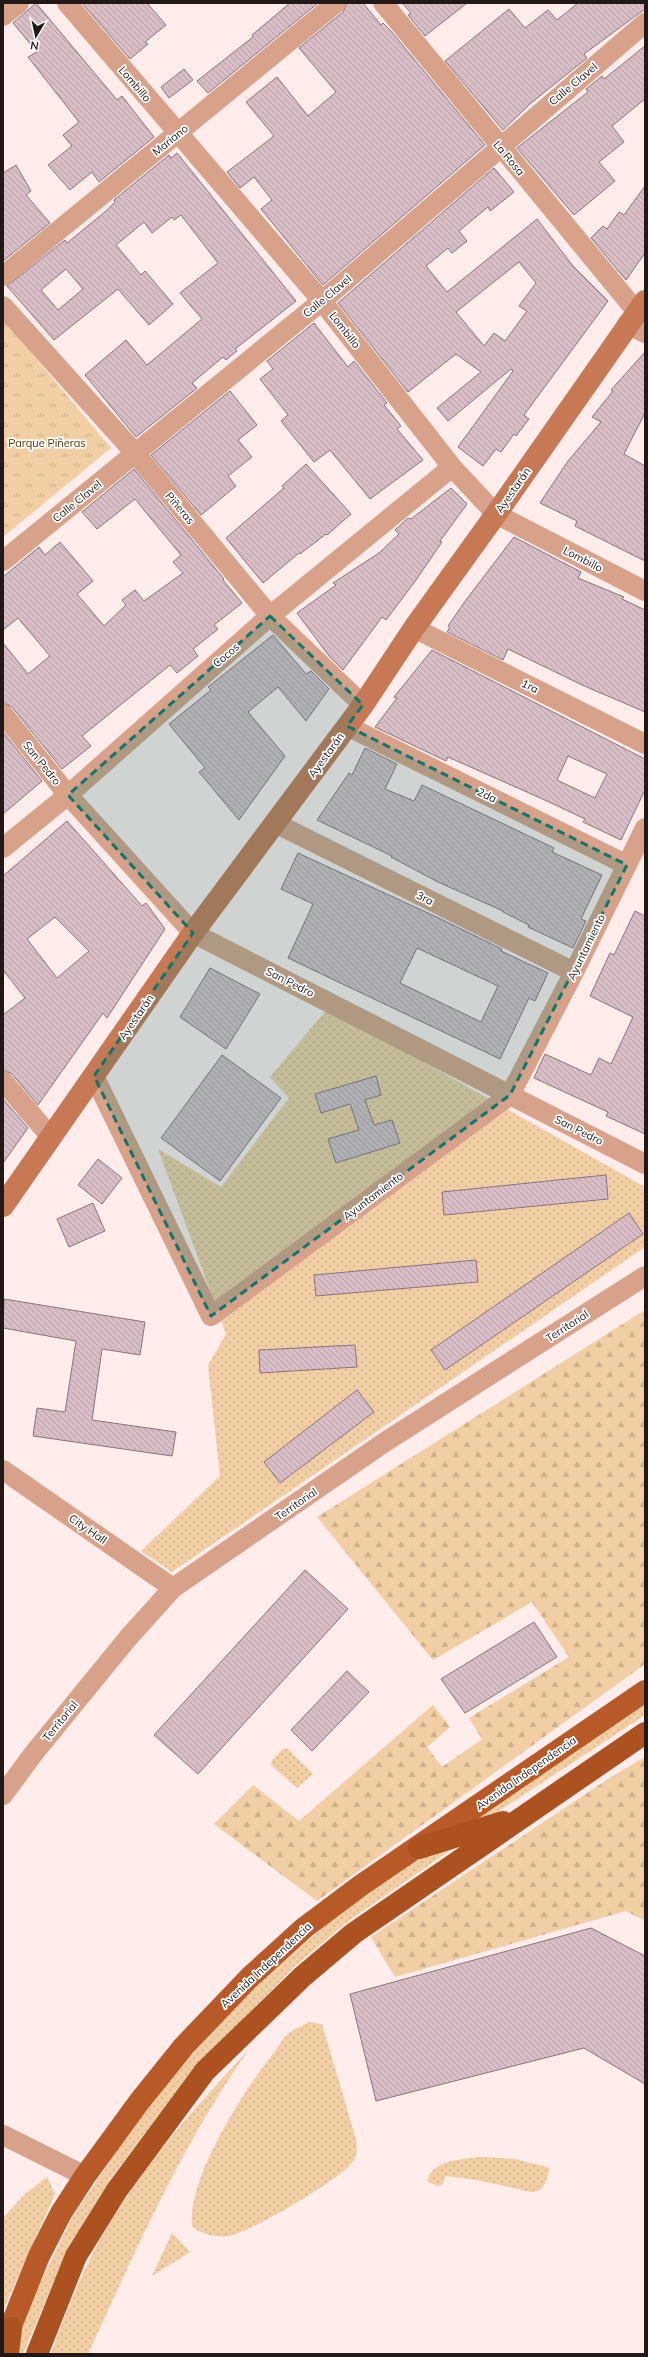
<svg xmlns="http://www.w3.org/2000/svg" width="648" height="2357" font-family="Mulish,sans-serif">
  <defs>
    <pattern id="grass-dots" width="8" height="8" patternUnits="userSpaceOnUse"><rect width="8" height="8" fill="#f2cea4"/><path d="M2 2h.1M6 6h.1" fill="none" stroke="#cfb08c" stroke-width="1.8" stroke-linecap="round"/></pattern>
    <pattern id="forest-firs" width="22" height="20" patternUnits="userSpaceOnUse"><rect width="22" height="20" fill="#f2cea4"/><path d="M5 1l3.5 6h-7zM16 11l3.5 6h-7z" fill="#cfb08c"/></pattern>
    <pattern id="park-tufts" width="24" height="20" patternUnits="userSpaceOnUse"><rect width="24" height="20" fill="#f2cea4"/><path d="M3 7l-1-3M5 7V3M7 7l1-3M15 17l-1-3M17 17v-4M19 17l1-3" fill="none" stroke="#cfb08c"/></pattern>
    <pattern id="building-back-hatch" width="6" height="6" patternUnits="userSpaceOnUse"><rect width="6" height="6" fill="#d8bdc6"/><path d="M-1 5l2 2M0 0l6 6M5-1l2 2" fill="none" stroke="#b9a2a9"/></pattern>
  </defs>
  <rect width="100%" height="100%" fill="#ffeceb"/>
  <path fill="url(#grass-dots)" d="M 328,1008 L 645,1187 L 645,1247 L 172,1572 L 141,1551 L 220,1476 L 208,1365 L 226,1334 L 158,1149 L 221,1187 L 289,1098 L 270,1077 Z
    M 645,1703 L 645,1715 L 496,1813 L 472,1820 Z
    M 284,1748 L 288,1749 L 313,1774 L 297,1788 L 271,1765 L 272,1760 Z
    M 468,1838 L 347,1922 L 293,1968 L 192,2071 L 114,2174 L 84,2222 L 52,2286 L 23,2354 L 17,2354 L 18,2336 L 34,2296 L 72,2218 L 126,2137 L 173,2076 L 221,2021 L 262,1980 L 340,1913 L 430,1851 Z
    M 309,2022 L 322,2024 L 356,2139 C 357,2146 358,2154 354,2160 C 347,2176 247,2234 229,2236 C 215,2237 202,2235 192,2226 C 187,2179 244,2090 273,2054 C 278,2048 282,2039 288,2034 C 294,2029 303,2026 309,2022 Z
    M 248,2051 C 182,2144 136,2250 88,2354 L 51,2354 C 65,2313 88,2258 111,2221 C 149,2160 198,2103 248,2051 Z
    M 482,2157 L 515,2159 L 550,2168 C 546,2180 546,2192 531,2192 L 477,2180 L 446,2176 L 442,2185 L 437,2186 L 427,2181 C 433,2159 463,2159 482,2157 Z
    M 47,2177 L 55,2194 L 3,2311 L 3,2218 L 25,2194 Z
    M 172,2233 L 190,2252 L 152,2276 Z"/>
  <path fill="url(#forest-firs)" d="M 645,1310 L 645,1664 L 317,1901 L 214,1824 L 253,1785 L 299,1821 L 433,1705 L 450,1727 L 427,1747 L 442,1767 L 482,1739 L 469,1718 L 569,1657 L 532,1602 L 433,1660 L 317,1517 Z
    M 645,1757 L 645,1921 L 626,1911 L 395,1977 L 371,1937 L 608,1779 Z"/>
  <path fill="url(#park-tufts)" d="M 3,319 L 111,448 L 3,537 Z"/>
  <path fill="url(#building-back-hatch)" stroke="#8c737b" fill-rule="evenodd" d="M 36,3 L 117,100 L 122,96 L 154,137 L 99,182 L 92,172 L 70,190 L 48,165 L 72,146 L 63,135 L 79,122 L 28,57 L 37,52 L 13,23 Z
    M 82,3 L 147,3 L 166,25 L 145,42 L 148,44 L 130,59 Z
    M 290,3 L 318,3 L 208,93 L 197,81 L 253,37 L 252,35 Z
    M 347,3 L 363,3 L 381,25 L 383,23 L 390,30 L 485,145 L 323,285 L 261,209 L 272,200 L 254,177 L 240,188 L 227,172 L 274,136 L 246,102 L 277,77 L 308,116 L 336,92 L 299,48 L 343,12 Z
    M 402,3 L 467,3 L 425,36 L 408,15 L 411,13 Z
    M 578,3 L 645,3 L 645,9 L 584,54 L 587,58 L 531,103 L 503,130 L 445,61 L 509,9 L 525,28 L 548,10 L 557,20 Z
    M 645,46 L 645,99 L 612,126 L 624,142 L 599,162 L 615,181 L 574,215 L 517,148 L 588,92 L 586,89 L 602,76 L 604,79 Z
    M 184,69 L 193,80 L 169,98 L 161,87 Z
    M 177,153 L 296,301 L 235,349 L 237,351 L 226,360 L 223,357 L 192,383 L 197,388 L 136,437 L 85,375 L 126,340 L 147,365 L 202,319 L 180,293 L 218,263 L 181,215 L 174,220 L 172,217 L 152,233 L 144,222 L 116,245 L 141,275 L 145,271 L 173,304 L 149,325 L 118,289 L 54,340 L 7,286 L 65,240 L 67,243 L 106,211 L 115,202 L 114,200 L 169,155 L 171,158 ZM 66,269 L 83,289 L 58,310 L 41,290 Z
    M 16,165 L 31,191 L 26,195 L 50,223 L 3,261 L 3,173 Z
    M 494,168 L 514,192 L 490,211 L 488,207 L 459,231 L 467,241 L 452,253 L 448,248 L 426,266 L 447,292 L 537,219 L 573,266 L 608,301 L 524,415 L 529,419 L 516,436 L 514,434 L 501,452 L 496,449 L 483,466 L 458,447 L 513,371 L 511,369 L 448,421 L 437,408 L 481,372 L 456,354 L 408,392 L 338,303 ZM 519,262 L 536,283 L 519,306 L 527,311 L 505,341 L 494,333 L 484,346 L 456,312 Z
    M 645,186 L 645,253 L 626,280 L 591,238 L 603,226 L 607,229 L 619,212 L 624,215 Z
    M 314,323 L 348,367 L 354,361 L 387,403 L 384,405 L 401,426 L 397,429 L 423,460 L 370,499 L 330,450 L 314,462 L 281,421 L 288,415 L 260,379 L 273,369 L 267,361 Z
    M 645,352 L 645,413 L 624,454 L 645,466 L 645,561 L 575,526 L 577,521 L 540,503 L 568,461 L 601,422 L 592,417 L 613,391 L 611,390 Z
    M 230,391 L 257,425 L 238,440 L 252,457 L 228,476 L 236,486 L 201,515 L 151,455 Z
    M 306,464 L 351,514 L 327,535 L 326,534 L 300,554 L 299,553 L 263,583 L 226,538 L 284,488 L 282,486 Z
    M 134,469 L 224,579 L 223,580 L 242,603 L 214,625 L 218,629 L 193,649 L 198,656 L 177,673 L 170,665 L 82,736 L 91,746 L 62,769 L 12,707 L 3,703 L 3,643 L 28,674 L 50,656 L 18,618 L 3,630 L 3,577 L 39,547 L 45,555 L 60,542 L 93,581 L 77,594 L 104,626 L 126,605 L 122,600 L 135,590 L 144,601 L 183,573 L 173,562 L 181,555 L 135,499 L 97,529 L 82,512 Z
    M 451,488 L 467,504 L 440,541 L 442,542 L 416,580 L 386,620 L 382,617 L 343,670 L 329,656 L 297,613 L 336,585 L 333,583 L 379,553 L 399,534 L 395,530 L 408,518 L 411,519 Z
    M 514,537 L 581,572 L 578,578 L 624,597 L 622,599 L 645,610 L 645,712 L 582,685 L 508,649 L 503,660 L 447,632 L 450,627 L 448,626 L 466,600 Z
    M 273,635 L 306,674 L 311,671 L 329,689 L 306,721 L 278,687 L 248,712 L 285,756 L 239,820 L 199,772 L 205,768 L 169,724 L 211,690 L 208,687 Z
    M 432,650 L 645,759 L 645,790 L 621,840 L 583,822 L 585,819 L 547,801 L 448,757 L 446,761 L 375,727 L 397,698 L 394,697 ZM 568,756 L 607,774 L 595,798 L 557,780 Z
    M 3,732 L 42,781 L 3,814 Z
    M 365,748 L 397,764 L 385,789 L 414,801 L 422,785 L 554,848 L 552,852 L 602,875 L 581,919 L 586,921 L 573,948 L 528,927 L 529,925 L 503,912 L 503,911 L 438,882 L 391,857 L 392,856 L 317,820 L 349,773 L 352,775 Z
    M 67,821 L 142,906 L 146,903 L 165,929 L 107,1018 L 103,1013 L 38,1105 L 12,1074 L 3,1070 L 3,1015 L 25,998 L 3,970 L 3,876 ZM 55,917 L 89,951 L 57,978 L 27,939 Z
    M 298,853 L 441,919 L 502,949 L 501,951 L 548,973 L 535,1001 L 529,998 L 500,1059 L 288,958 L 313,904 L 281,889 ZM 417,948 L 498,986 L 481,1022 L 400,983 Z
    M 635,911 L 645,916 L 645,1134 L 606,1116 L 608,1112 L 534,1078 L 545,1054 L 591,1075 L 599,1058 L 611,1064 L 633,1017 L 590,996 L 610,953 L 614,955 Z
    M 210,968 L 260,994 L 226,1049 L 180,1017 Z
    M 222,1055 L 281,1098 L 220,1181 L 161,1138 Z
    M 376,1076 L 381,1095 L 365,1100 L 374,1125 L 392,1120 L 400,1143 L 336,1163 L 328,1139 L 359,1130 L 350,1104 L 321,1113 L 315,1094 Z
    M 3,1099 L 28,1128 L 3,1163 Z
    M 98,1159 L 122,1178 L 102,1204 L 78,1185 Z
    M 606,1175 L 608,1199 L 444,1215 L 442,1192 Z
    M 93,1203 L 105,1231 L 69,1247 L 57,1219 Z
    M 629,1213 L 643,1234 L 445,1370 L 431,1350 Z
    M 476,1260 L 478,1282 L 316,1296 L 314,1275 Z
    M 4,1299 L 145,1322 L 140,1355 L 102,1349 L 92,1420 L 176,1432 L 172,1456 L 33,1436 L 37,1408 L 65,1412 L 76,1341 L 3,1328 Z
    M 355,1345 L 357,1367 L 260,1373 L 259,1350 Z
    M 357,1390 L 374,1412 L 280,1483 L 264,1462 Z
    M 305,1570 L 348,1609 L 198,1774 L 154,1735 Z
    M 534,1622 L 557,1657 L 465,1713 L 441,1679 Z
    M 347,1671 L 369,1692 L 312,1751 L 291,1730 Z
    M 591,1928 L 645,1956 L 645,2084 L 584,2048 L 376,2101 L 350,1994 Z"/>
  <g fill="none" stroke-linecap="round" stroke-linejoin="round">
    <path stroke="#d7a289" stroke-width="20" d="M 67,3 L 322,301 L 452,467 L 496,514 L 645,591
      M 383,3 L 637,312
      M 3,16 L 19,3
      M 3,276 L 336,3
      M 3,306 L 135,453 L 270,616 L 363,705
      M 627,324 L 645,333
      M 3,561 L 322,301 L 645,23
      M 414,628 L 645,744
      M 3,714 L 68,795 L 193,933 L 645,1164
      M 347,726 L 627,865
      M 277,824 L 574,972
      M 3,848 L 68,795 L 270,616 L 452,467
      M 94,1076 L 211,1316 L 510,1095 L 574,972 L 645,828
      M 3,1081 L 50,1136
      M 3,1470 L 173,1588
      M 3,1795 L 34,1753 L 128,1638 L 173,1588 L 385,1442 L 645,1276
      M 3,2135 L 85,2176"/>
    <path stroke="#c67954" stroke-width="22" d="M 3,1206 L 193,933 L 363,705 L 414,628 L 496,514 L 645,301"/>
    <path stroke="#b85a28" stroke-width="22" d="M 3,2346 L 39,2256 L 61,2213 L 85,2176 L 139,2102 L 184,2046 L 249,1978 L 304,1928 L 360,1886 L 645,1691"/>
    <path stroke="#ac5120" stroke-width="22" d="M 419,1848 L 503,1822
      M 8,2354 L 11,2328
      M 37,2354 L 76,2256 L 117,2190 L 205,2071 L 302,1977 L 354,1933 L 645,1733"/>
  </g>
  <path fill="#0f766e" fill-opacity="0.2" stroke="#0f766e" stroke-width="3" stroke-dasharray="8 5" stroke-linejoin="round" d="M 270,616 L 363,705 L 347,726 L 627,865 L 510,1095 L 211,1316 L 94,1076 L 193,933 L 68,795 Z"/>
  <g text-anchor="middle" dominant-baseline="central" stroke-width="3.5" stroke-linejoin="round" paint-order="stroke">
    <g font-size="11" fill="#231818" stroke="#fff">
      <text transform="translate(135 84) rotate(49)">Lombillo</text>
      <text transform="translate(573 84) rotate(-40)">Calle Clavel</text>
      <text transform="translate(170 140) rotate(-39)">Mariano</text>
      <text transform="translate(509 158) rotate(50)">La Rosa</text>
      <text transform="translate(327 296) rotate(-40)">Calle Clavel</text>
      <text transform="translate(345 330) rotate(52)">Lombillo</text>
      <text transform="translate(513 490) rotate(-55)">Ayestarán</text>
      <text transform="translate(77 501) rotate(-39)">Calle Clavel</text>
      <text transform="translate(180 508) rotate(50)">Piñeras</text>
      <text transform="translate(583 559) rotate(27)">Lombillo</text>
      <text transform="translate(226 655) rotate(-41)">Cocos</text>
      <text transform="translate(530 686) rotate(27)">1ra</text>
      <text transform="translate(326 755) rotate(-54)">Ayestarán</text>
      <text transform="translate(42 763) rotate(51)">San Pedro</text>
      <text transform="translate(487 795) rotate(26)">2da</text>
      <text transform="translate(425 898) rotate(27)">3ra</text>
      <text transform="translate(586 947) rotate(-64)">Ayuntamiento</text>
      <text transform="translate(290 982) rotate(27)">San Pedro</text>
      <text transform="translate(136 1017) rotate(-55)">Ayestarán</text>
      <text transform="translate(579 1130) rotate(27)">San Pedro</text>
      <text transform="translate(373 1196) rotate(-37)">Ayuntamiento</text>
      <text transform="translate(567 1326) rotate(-33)">Territorial</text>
      <text transform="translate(296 1504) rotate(-35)">Territorial</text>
      <text transform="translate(88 1529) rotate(35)">City Hall</text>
      <text transform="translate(60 1721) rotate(-51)">Territorial</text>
      <text transform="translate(526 1773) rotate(-35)">Avenida Independencia</text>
      <text transform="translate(266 1965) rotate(-43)">Avenida Independencia</text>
    </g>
    <g font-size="11" fill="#583600" stroke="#fff">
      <text x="47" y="443">Parque Piñeras</text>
    </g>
  </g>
  <rect width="648" height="2357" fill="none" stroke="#231818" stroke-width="8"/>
  <g transform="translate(36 36) rotate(189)" stroke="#ffffff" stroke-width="3" paint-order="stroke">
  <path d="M0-3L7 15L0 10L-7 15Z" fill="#231818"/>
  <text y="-6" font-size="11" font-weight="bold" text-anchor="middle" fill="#231818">N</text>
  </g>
</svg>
